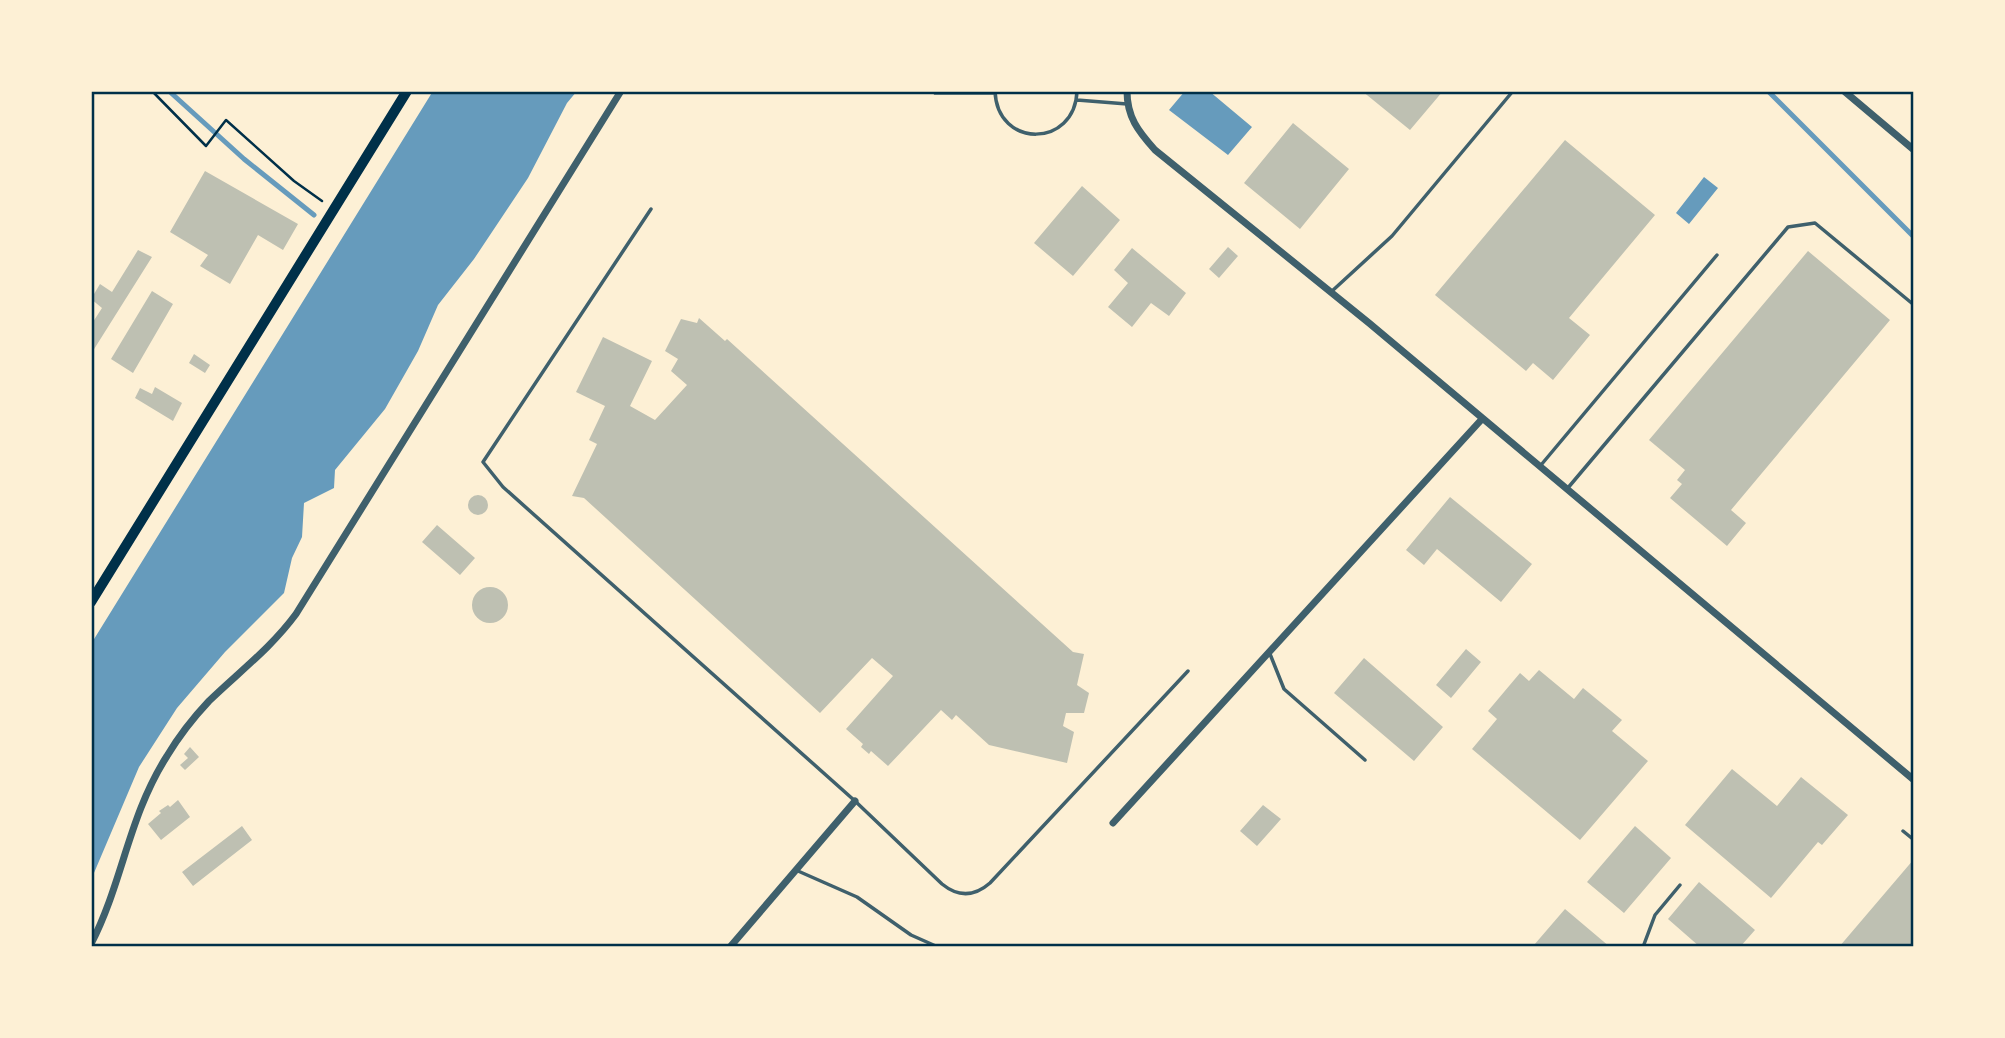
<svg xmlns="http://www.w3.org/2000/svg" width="2005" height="1038" font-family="'DM Sans',sans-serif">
  <rect width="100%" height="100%" fill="#fdf0d5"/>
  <path fill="#669bbc" d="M 433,91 L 577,91 L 567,103 L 528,178 L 474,259 L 438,305 L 418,351 L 385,409 L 335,470 L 334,488 L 304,503 L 302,537 L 292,558 L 284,593 L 225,652 L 177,708 L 139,767 L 91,880 L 91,644 Z
    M 1185,91 L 1209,91 L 1252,127 L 1228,155 L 1169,110 Z
    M 1704,177 L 1718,188 L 1689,224 L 1676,213 Z"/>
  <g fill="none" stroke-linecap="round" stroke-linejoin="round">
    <path stroke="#669bbc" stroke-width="5" d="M 169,91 L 244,159 L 314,215
      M 1768,91 L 1914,237"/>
  </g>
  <path fill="#bec0b2" d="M 1362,91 L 1443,91 L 1410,130 Z
    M 1293,123 L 1349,169 L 1300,229 L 1244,183 Z
    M 1565,140 L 1655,215 L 1569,318 L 1590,335 L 1553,380 L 1533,363 L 1526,371 L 1435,295 Z
    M 205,171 L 298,224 L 283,250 L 258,235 L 230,284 L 200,266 L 208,255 L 170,232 Z
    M 1082,186 L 1120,220 L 1073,276 L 1034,243 Z
    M 1228,247 L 1238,256 L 1219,278 L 1209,269 Z
    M 1132,248 L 1186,293 L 1169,316 L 1151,303 L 1132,327 L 1108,307 L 1128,283 L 1114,270 Z
    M 138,250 L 152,257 L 91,354 L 91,325 L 102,308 L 91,299 L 100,284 L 112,292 Z
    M 1808,251 L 1890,320 L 1731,510 L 1746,523 L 1727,546 L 1670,498 L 1682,484 L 1677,480 L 1685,470 L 1649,440 Z
    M 152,291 L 173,304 L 133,373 L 111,359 Z
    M 699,318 L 725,341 L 727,339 L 1073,652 L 1084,654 L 1077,685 L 1089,693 L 1084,713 L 1066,713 L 1063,726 L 1074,732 L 1067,763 L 989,745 L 956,715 L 952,720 L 941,710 L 888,766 L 871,751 L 869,754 L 861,747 L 863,744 L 846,729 L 893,676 L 872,658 L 820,713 L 584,498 L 572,496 L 597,444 L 589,440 L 605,406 L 576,392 L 603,337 L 652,361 L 630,406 L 655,420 L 687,385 L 671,371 L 678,359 L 665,351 L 681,319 L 697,323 Z
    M 194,354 L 210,365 L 205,373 L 189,363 Z
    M 155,387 L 182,403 L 173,421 L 135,398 L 140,388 L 152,394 Z
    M468 505a10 10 0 1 1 20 0a10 10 0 1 1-20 0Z
    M 1450,497 L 1532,564 L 1501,602 L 1437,549 L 1424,565 L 1406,550 Z
    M 437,525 L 475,558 L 460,575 L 422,542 Z
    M472 605a18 18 0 1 1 36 0a18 18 0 1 1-36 0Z
    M 1466,649 L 1481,662 L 1451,698 L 1436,685 Z
    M 1364,658 L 1443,727 L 1414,761 L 1334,693 Z
    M 1539,670 L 1574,699 L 1583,688 L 1622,720 L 1612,731 L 1648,761 L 1580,840 L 1472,749 L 1497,719 L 1488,711 L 1520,673 L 1529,681 Z
    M 190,747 L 199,757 L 185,770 L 180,765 L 188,758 L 184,754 Z
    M 1732,769 L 1777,806 L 1801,777 L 1848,815 L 1822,845 L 1818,842 L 1771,898 L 1685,825 Z
    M 178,800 L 190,817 L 161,840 L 148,824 L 161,813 L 159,811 L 168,805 L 170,807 Z
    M 1263,805 L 1281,819 L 1257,846 L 1240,831 Z
    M 242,826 L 252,840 L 193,886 L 182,872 Z
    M 1635,826 L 1671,858 L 1624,913 L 1587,882 Z
    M 1914,859 L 1914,947 L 1839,947 Z
    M 1699,882 L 1755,930 L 1740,947 L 1700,947 L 1668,919 Z
    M 1565,909 L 1610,947 L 1535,947 L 1534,945 Z"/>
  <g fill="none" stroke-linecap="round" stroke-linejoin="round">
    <path stroke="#003049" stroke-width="2.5" d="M 152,91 L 206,146 L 226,120 L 294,181 L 322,201"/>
    <path stroke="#3f606c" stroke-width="3.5" d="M 933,91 L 935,93 L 995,93
      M 995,91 C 997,149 1075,148 1077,91
      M 1077,100 L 1127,104
      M 651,209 L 483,462 L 503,487 L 855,801 L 942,884 C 958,897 974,897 990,883 L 1188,671
      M 1331,292 L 1392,236 L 1513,91
      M 1541,465 L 1717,255
      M 1567,489 L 1788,227 L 1815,223 L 1914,305
      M 1270,654 L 1284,689 L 1365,760
      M 1903,831 L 1914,840
      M 798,871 L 857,897 L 911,935 L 938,947
      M 1643,947 L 1655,915 L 1680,885"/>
    <path stroke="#3f606c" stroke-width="7" d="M 1127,91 C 1127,117 1138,131 1155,150 L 1369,323 L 1914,780
      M 1844,91 L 1914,150
      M 1113,823 L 1482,419
      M 91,944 C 123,882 128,817 167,756 C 179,736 193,718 209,701 C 239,672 271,648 296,614 L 621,91
      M 730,947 L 855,801"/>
    <path stroke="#003049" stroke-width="10" d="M 91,602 L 407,91"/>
  </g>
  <rect width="2005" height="1038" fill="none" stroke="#fdf0d5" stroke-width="186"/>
  <rect x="93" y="93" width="1819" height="852" fill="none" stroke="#003049" stroke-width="2.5"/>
</svg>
